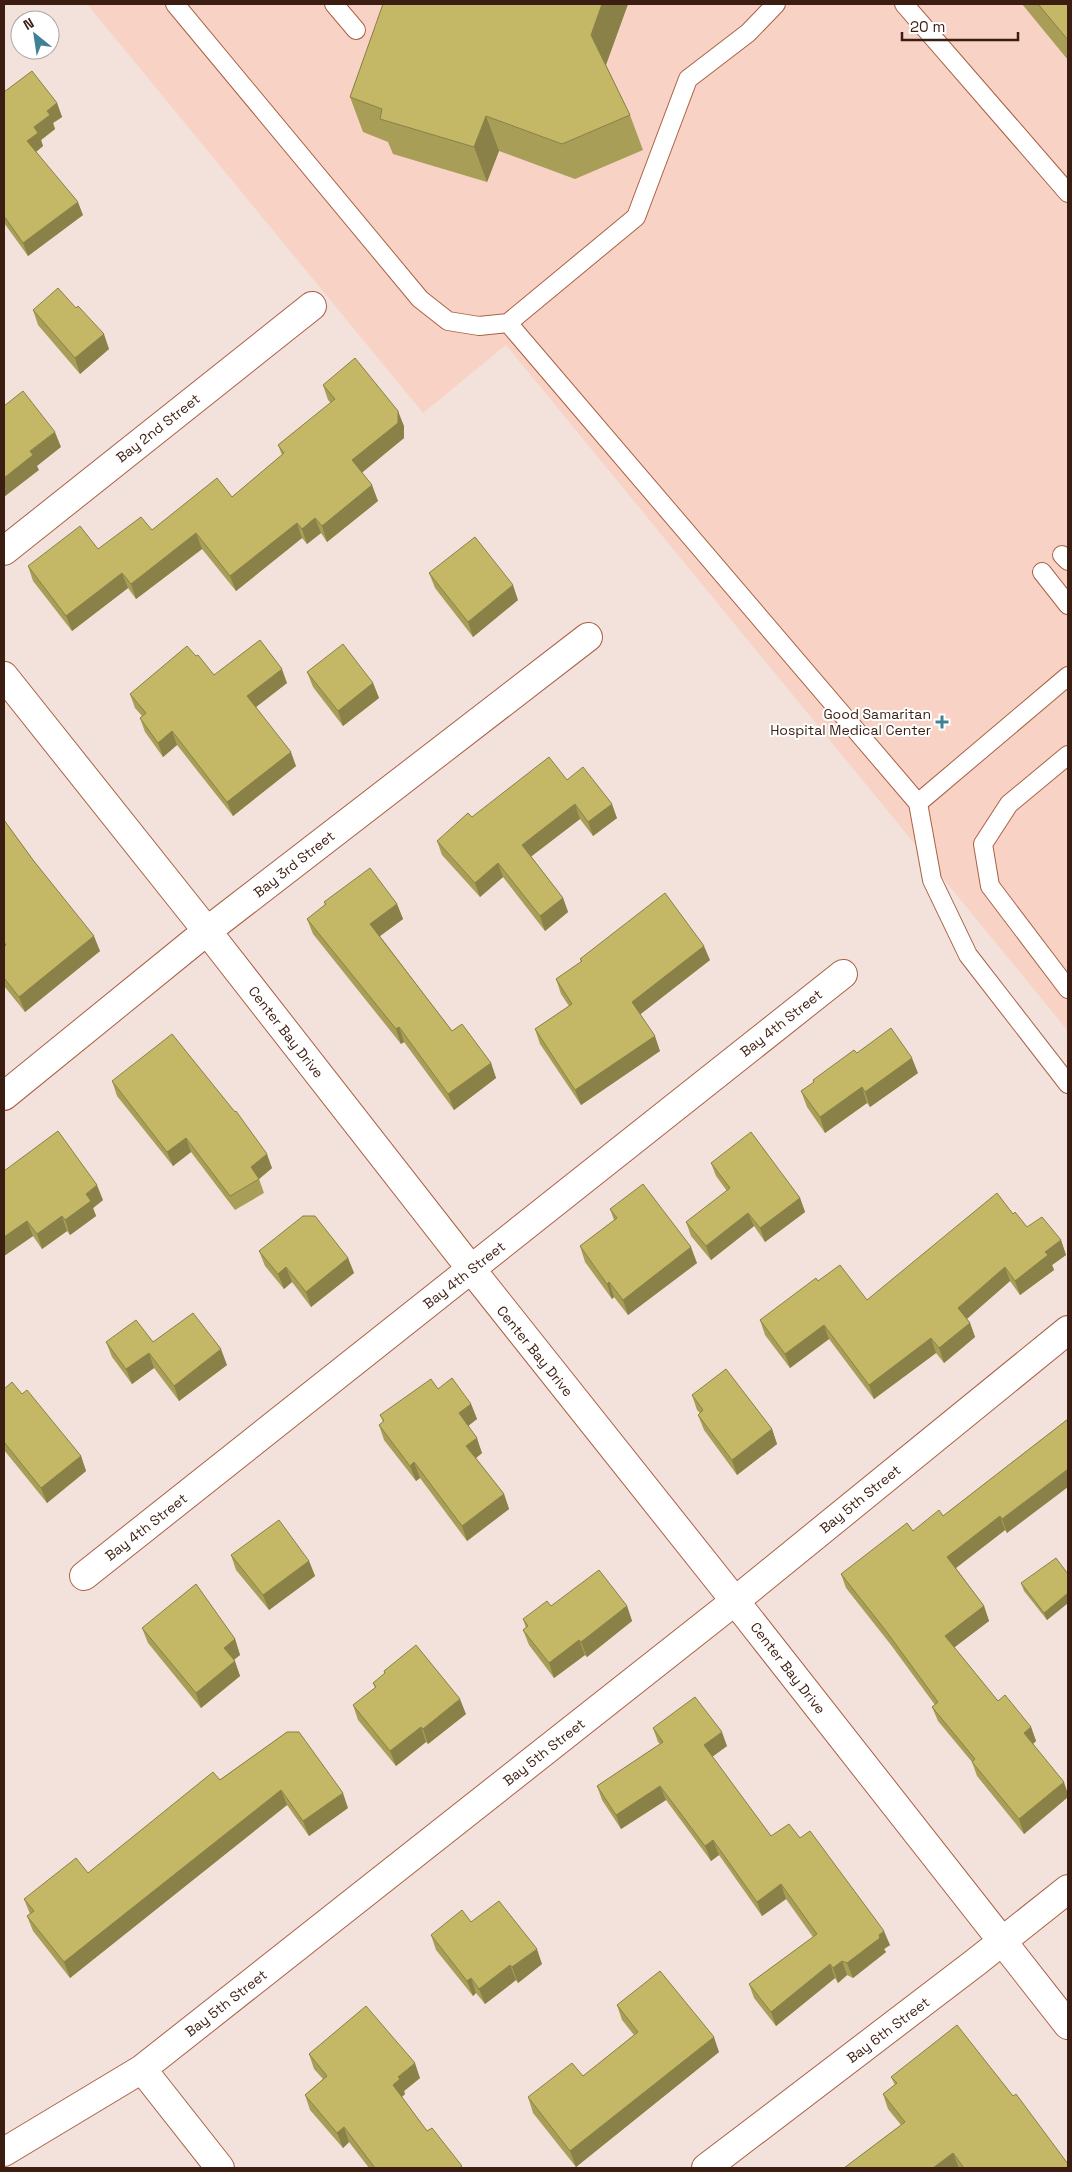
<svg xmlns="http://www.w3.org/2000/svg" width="1072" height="2172" font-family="'Space Grotesk',sans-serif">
  <rect width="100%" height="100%" fill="#f3e2db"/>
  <path fill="#f8d3c5" d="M 87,4 L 1068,4 L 1068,1031 L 506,345 L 423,413 Z"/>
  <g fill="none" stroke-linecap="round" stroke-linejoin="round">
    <g stroke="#ab6145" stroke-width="20">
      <path id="lane" d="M 175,4 L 420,299 L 448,321 L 479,326 L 508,323 L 918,803 L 932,880 L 968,955 L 1068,1084
        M 334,4 L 356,30
        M 904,4 L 1068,193
        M 508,323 L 636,217 L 688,79 L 748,33 L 776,4
        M 1062,555 L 1068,561
        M 1042,572 L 1068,605
        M 1068,755 L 1009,804 L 983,844 L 990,886 L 1068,989
        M 918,803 L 1068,676"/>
    </g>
    <g stroke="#ab6145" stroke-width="30">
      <path id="street" d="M 4,551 L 312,306
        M 4,676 L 207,931 L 471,1269 L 735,1601 L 1068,2025
        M 4,1096 L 207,931 L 588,637
        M 84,1576 L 843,974
        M 142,2069 L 220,2168
        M 4,2152 L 142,2069 L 735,1601 L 1068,1330
        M 706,2168 L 976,1962 L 1068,1889"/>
    </g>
    <use href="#lane" stroke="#fff" stroke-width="18"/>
    <use href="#street" stroke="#fff" stroke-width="28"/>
  </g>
  <path fill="#a99e58" d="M 383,4 L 628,4 L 606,65 L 630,115 L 643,150 L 575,179 L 499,151 L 487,182 L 393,154 L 388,142 L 363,132 L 350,97 Z
    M 1022,4 L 1068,4 L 1068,60 Z
    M 4,92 L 57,103 L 62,117 L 53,123 L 55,129 L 41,140 L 43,146 L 36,152 L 83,215 L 28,256 L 4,223 Z
    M 33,310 L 109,349 L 80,374 L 38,325 Z
    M 323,385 L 404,426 L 404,438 L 362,472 L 378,501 L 327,542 L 321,533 L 307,544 L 302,538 L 236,591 L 202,549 L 136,599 L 128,588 L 72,631 L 33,581 L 28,566 L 98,549 L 152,530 L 232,497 L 282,455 L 278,445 L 331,403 L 328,400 Z
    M 429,573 L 518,600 L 473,637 L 435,588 Z
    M 196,656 L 214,675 L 287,683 L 256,707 L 296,766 L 233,816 L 177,745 L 163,757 L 145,732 L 140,718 L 142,716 L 135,708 L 130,694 Z
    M 307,672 L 373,683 L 379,698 L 343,726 L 313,687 Z
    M 567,780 L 617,818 L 593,836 L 580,819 L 531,856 L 563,898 L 568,912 L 545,931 L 503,877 L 480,897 L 442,855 L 437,841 Z
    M 4,820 L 100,951 L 25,1012 L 4,986 Z
    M 324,902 L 397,904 L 403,919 L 380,936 L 452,1031 L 491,1063 L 496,1078 L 454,1110 L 404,1042 L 401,1044 L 313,934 L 307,919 L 325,905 Z
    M 580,959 L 710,960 L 640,1014 L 660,1051 L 581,1105 L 540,1044 L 535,1029 L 569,1006 L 561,994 L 556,979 L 581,962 Z
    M 857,1053 L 918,1073 L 870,1107 L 867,1103 L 825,1133 L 807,1107 L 801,1091 L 814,1083 L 813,1080 Z
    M 112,1081 L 272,1168 L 259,1179 L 264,1193 L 235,1210 L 191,1152 L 173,1166 L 117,1096 Z
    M 711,1163 L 800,1198 L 805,1212 L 765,1242 L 754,1226 L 711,1260 L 691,1236 L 686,1222 L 727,1191 L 716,1176 Z
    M 4,1171 L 103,1200 L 93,1208 L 96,1216 L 70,1235 L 67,1231 L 42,1249 L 33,1236 L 4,1256 Z
    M 610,1209 L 697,1263 L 628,1315 L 614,1297 L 612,1299 L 585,1262 L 580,1246 L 614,1220 Z
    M 1013,1214 L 1027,1227 L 1061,1240 L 1066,1255 L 1052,1265 L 1054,1270 L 1020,1295 L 1010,1281 L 967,1319 L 970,1323 L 975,1337 L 944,1363 L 936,1353 L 874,1399 L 829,1339 L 790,1368 L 765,1335 L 760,1320 L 818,1281 L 867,1300 Z
    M 259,1251 L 348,1258 L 354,1273 L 311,1307 L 292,1282 L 284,1289 L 265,1266 Z
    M 106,1342 L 153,1342 L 227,1365 L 179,1401 L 154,1368 L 132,1384 L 112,1357 Z
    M 4,1389 L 22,1394 L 81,1456 L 86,1471 L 47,1503 L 4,1450 Z
    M 438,1389 L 471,1404 L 477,1419 L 468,1426 L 482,1453 L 476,1458 L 504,1494 L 509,1509 L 467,1541 L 420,1478 L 416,1481 L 384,1440 L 379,1425 L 383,1422 L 380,1415 Z
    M 692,1395 L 772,1429 L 777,1444 L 737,1475 L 704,1430 L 698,1415 L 700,1413 L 697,1410 Z
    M 1068,1419 L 1007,1533 L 1005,1530 L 956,1568 L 984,1606 L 989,1621 L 954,1647 L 998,1701 L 1031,1727 L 1036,1741 L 1033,1744 L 1068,1794 L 1068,1797 L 1024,1834 L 977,1776 L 972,1762 L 938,1721 L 932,1707 L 935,1705 L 891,1645 L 846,1588 L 841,1574 L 913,1531 L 943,1516 Z
    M 231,1555 L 309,1561 L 315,1576 L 269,1610 L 236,1570 Z
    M 1068,1574 L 1068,1603 L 1047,1620 L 1024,1591 L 1021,1583 Z
    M 551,1606 L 627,1606 L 632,1621 L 587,1657 L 585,1655 L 554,1678 L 529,1645 L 523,1630 L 526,1628 L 523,1619 Z
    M 142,1628 L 235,1639 L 240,1655 L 234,1660 L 240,1676 L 201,1708 L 148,1643 Z
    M 384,1671 L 466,1714 L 428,1744 L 426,1742 L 396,1766 L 358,1720 L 353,1705 L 375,1688 L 373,1683 L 385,1674 Z
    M 653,1728 L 727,1746 L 712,1757 L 771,1836 L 800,1838 L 890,1945 L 884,1949 L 886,1952 L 853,1978 L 847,1975 L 838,1983 L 835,1978 L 776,2026 L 754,1998 L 749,1984 L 813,1937 L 786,1899 L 762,1916 L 719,1855 L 711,1861 L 666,1800 L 621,1829 L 602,1800 L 597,1786 L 660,1744 L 658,1742 Z
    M 287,1732 L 348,1808 L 309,1836 L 287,1805 L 70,1978 L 33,1931 L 27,1916 L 30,1914 L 24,1899 L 88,1873 Z
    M 471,1922 L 542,1964 L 518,1983 L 516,1980 L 485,2004 L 476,1993 L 473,1996 L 436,1950 L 431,1935 Z
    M 617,2005 L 719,2052 L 576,2167 L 533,2113 L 528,2097 L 583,2076 L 634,2035 L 622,2020 Z
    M 309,2054 L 420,2078 L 404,2091 L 405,2094 L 402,2097 L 427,2131 L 462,2166 L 462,2168 L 369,2168 L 349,2142 L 343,2148 L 310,2110 L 305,2095 L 323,2079 L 314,2069 Z
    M 891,2077 L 1013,2096 L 1068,2168 L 844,2168 L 901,2125 L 888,2109 L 883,2094 L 895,2085 Z"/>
  <path fill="#898147" d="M 602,4 L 628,4 L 604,70 L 591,35 Z
    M 57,103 L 62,117 L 53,123 L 55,129 L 41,140 L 43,146 L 32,155 L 27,141 L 34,127 L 47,111 Z
    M 486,116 L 499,151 L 487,182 L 474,147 Z
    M 78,202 L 83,215 L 28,256 L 23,243 Z
    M 104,334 L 109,349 L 80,374 L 75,358 Z
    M 398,411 L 404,426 L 404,438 L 358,476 L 352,460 Z
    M 55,432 L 61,447 L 37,466 L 39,470 L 4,497 L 4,478 L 30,451 Z
    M 372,485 L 378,501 L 327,542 L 322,526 Z
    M 315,518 L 321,533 L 307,544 L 302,529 Z
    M 297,523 L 302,538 L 236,591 L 230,576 Z
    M 196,533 L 202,549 L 136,599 L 131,584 Z
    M 122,573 L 128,588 L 72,631 L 66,616 Z
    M 513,585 L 518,600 L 473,637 L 468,622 Z
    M 282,669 L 287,683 L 252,710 L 247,696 Z
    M 373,683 L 379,698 L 343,726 L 338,711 Z
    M 172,731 L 177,745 L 163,757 L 158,743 Z
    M 291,752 L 296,766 L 233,816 L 227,802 Z
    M 575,804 L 580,819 L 528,859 L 522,845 Z
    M 612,804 L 617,818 L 593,836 L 588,822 Z
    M 498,863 L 503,877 L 480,897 L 475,883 Z
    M 563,898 L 568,912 L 545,931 L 540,916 Z
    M 397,904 L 403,919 L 376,939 L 370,924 Z
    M 94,936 L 100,951 L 25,1012 L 19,997 Z
    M 704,946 L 710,960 L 637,1017 L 632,1002 Z
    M 399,1027 L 404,1042 L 401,1044 L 396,1029 Z
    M 655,1036 L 660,1051 L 581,1105 L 575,1090 Z
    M 912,1058 L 918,1073 L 870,1107 L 865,1092 Z
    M 491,1063 L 496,1078 L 454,1110 L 448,1094 Z
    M 862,1087 L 867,1103 L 825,1133 L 820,1117 Z
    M 186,1138 L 191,1152 L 173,1166 L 167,1152 Z
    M 267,1154 L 272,1168 L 259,1179 L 251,1167 Z
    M 97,1185 L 103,1200 L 93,1208 L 96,1216 L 70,1235 L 65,1220 L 86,1194 Z
    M 800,1198 L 805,1212 L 765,1242 L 760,1228 Z
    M 748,1213 L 754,1226 L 711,1260 L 706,1246 Z
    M 62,1216 L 67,1231 L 42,1249 L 37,1234 Z
    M 27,1221 L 33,1236 L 4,1256 L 4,1237 Z
    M 1061,1240 L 1066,1255 L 1052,1265 L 1054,1270 L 1020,1295 L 1015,1281 L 1045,1252 Z
    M 691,1247 L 697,1263 L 628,1315 L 623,1300 Z
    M 348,1258 L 354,1273 L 311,1307 L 306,1292 Z
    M 286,1267 L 292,1282 L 284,1289 L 278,1274 Z
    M 1005,1267 L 1010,1281 L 963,1322 L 958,1308 Z
    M 609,1282 L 614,1297 L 612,1299 L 607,1284 Z
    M 970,1323 L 975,1337 L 944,1363 L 939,1348 Z
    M 824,1325 L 829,1339 L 790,1368 L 785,1354 Z
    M 931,1338 L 936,1353 L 874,1399 L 869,1385 Z
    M 221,1349 L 227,1365 L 179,1401 L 174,1386 Z
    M 149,1353 L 154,1368 L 132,1384 L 126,1369 Z
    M 471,1404 L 477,1419 L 464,1429 L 459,1413 Z
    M 772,1429 L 777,1444 L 737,1475 L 732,1460 Z
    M 477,1438 L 482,1453 L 472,1461 L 466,1446 Z
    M 81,1456 L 86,1471 L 47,1503 L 41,1488 Z
    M 414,1462 L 420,1478 L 416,1481 L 410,1466 Z
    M 1068,1469 L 1068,1487 L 1007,1533 L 1002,1519 Z
    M 504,1494 L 509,1509 L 467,1541 L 462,1526 Z
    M 1000,1516 L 1005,1530 L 952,1571 L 947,1557 Z
    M 309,1561 L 315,1576 L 269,1610 L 263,1595 Z
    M 1068,1593 L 1068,1603 L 1047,1620 L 1044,1613 Z
    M 627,1606 L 632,1621 L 587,1657 L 581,1642 Z
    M 984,1606 L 989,1621 L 951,1650 L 945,1636 Z
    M 235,1639 L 240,1655 L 229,1663 L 224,1648 Z
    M 579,1640 L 585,1655 L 554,1678 L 549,1663 Z
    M 235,1661 L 240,1676 L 201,1708 L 196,1693 Z
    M 460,1699 L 466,1714 L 428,1744 L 423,1729 Z
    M 421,1727 L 426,1742 L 396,1766 L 390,1751 Z
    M 1031,1727 L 1036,1741 L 1029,1747 L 1024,1733 Z
    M 722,1732 L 727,1746 L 709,1759 L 704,1745 Z
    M 1064,1782 L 1068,1794 L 1068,1797 L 1024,1834 L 1019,1819 Z
    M 660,1786 L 666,1800 L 621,1829 L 616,1815 Z
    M 281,1790 L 287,1805 L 70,1978 L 64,1962 Z
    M 343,1793 L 348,1808 L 309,1836 L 303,1821 Z
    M 713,1840 L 719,1855 L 711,1861 L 705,1846 Z
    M 781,1884 L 786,1899 L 762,1916 L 757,1902 Z
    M 884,1931 L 890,1945 L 884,1949 L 886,1952 L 853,1978 L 847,1963 L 879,1935 Z
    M 537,1949 L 542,1964 L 518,1983 L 512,1967 Z
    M 842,1961 L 847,1975 L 838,1983 L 833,1968 Z
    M 830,1964 L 835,1978 L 776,2026 L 771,2012 Z
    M 510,1965 L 516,1980 L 485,2004 L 479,1989 Z
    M 471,1978 L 476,1993 L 473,1996 L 467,1981 Z
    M 714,2037 L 719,2052 L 576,2167 L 570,2151 Z
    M 415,2063 L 420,2078 L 404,2091 L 405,2094 L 398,2100 L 393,2085 L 398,2077 Z
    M 344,2127 L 349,2142 L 343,2148 L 337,2133 Z
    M 953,2153 L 959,2168 L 933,2168 Z"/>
  <path fill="#c4b866" stroke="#898147" d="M 383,4 L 602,4 L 591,35 L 630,115 L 562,144 L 486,116 L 474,147 L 380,119 L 382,109 L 350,97 Z
    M 1038,4 L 1068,4 L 1068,40 Z
    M 32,71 L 57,103 L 47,111 L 50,115 L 34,127 L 38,133 L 27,141 L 78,202 L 23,243 L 4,216 L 4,92 Z
    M 58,288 L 76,308 L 78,306 L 104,334 L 75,358 L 33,310 Z
    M 355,358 L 398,411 L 398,423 L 352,460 L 372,485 L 322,526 L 315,518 L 302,529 L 297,523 L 230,576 L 196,533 L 131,584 L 122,573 L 66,616 L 28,566 L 80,526 L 98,549 L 141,517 L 152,530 L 217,478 L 232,497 L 284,453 L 278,445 L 335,399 L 323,385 Z
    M 23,391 L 55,432 L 30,451 L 33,455 L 4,478 L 4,406 Z
    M 475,537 L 513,585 L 468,622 L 429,573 Z
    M 260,640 L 282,669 L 247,696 L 291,752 L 227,802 L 172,731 L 158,743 L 140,718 L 146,713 L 130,694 L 187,646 L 196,656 L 198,655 L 214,675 Z
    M 343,644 L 373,683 L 338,711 L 307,672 Z
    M 549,757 L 567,780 L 583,767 L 612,804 L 588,822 L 575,804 L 522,845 L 563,898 L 540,916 L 498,863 L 475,883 L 437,841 L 468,813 L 472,817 Z
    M 4,820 L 33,860 L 94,936 L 19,997 L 4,978 L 4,947 L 6,945 L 4,942 Z
    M 370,868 L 397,904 L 370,924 L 452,1031 L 462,1024 L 491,1063 L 448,1094 L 399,1027 L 396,1029 L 307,919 L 326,904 L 324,902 Z
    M 665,893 L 704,946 L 632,1002 L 655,1036 L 575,1090 L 535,1029 L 572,1004 L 556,979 L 582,961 L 580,959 Z
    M 891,1028 L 912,1058 L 865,1092 L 862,1087 L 820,1117 L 801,1091 L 814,1082 L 813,1080 L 854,1050 L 857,1053 Z
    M 172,1034 L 235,1112 L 236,1111 L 267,1154 L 251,1167 L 259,1179 L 230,1196 L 186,1138 L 167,1152 L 112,1081 Z
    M 58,1131 L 97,1185 L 86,1194 L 91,1201 L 65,1220 L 62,1216 L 37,1234 L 27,1221 L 4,1237 L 4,1171 Z
    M 751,1132 L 800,1198 L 760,1228 L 748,1213 L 706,1246 L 686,1222 L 730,1188 L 711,1163 Z
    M 643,1184 L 691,1247 L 623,1300 L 609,1282 L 607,1284 L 580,1246 L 617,1218 L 610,1209 Z
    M 997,1193 L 1013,1214 L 1015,1212 L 1027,1227 L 1042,1217 L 1061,1240 L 1045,1252 L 1048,1255 L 1015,1281 L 1005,1267 L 958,1308 L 970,1323 L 939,1348 L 931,1338 L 869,1385 L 824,1325 L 785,1354 L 760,1320 L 816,1278 L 818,1281 L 840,1265 L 867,1300 Z
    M 303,1216 L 315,1216 L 348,1258 L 306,1292 L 286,1267 L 278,1274 L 259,1251 Z
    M 193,1313 L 221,1349 L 174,1386 L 149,1353 L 126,1369 L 106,1342 L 136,1320 L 153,1342 Z
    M 726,1369 L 772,1429 L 732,1460 L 698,1415 L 703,1410 L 692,1395 Z
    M 452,1378 L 471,1404 L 459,1413 L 477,1438 L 466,1446 L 504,1494 L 462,1526 L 414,1462 L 410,1466 L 379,1425 L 384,1421 L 380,1415 L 431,1379 L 438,1389 Z
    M 12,1382 L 22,1394 L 27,1390 L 81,1456 L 41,1488 L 4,1442 L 4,1389 Z
    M 1068,1419 L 1068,1469 L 1002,1519 L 1000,1516 L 947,1557 L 984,1606 L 945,1636 L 998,1701 L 1005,1695 L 1031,1727 L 1024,1733 L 1064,1782 L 1019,1819 L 972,1762 L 975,1759 L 932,1707 L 938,1702 L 886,1631 L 841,1574 L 907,1523 L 913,1531 L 939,1510 L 943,1516 Z
    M 279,1520 L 309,1561 L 263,1595 L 231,1555 Z
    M 1056,1558 L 1068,1574 L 1068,1593 L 1044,1613 L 1021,1583 Z
    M 599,1570 L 627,1606 L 581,1642 L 579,1640 L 549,1663 L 523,1630 L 528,1626 L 523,1619 L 547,1601 L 551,1606 Z
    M 196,1584 L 235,1639 L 224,1648 L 235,1661 L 196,1693 L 142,1628 Z
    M 416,1645 L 460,1699 L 423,1729 L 421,1727 L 390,1751 L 353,1705 L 376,1687 L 373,1683 L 385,1673 L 384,1671 Z
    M 695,1697 L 722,1732 L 704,1745 L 771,1836 L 789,1824 L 800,1838 L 810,1831 L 884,1931 L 879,1935 L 880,1938 L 847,1963 L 842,1961 L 833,1968 L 830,1964 L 771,2012 L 749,1984 L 817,1934 L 781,1884 L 757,1902 L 713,1840 L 705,1846 L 660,1786 L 616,1815 L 597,1786 L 663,1742 L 653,1728 Z
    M 287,1732 L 299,1732 L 343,1793 L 303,1821 L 281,1790 L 64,1962 L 27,1916 L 34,1911 L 24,1899 L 76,1858 L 88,1873 L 213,1772 L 220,1780 Z
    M 499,1901 L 537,1949 L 512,1967 L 510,1965 L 479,1989 L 471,1978 L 467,1981 L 431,1935 L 462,1910 L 471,1922 Z
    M 660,1971 L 714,2037 L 570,2151 L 528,2097 L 572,2063 L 583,2076 L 638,2032 L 617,2005 Z
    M 366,2006 L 415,2063 L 398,2077 L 400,2079 L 393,2085 L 427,2131 L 432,2128 L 462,2166 L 459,2168 L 375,2168 L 344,2127 L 337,2133 L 305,2095 L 327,2076 L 309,2054 Z
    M 957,2025 L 1013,2096 L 1016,2094 L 1068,2164 L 1068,2168 L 964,2168 L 953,2153 L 933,2168 L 844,2168 L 905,2122 L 883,2094 L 897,2083 L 891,2077 Z"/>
  <path fill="#418095" stroke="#fff" stroke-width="2" d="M939.5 714.5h5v5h5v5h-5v5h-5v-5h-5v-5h5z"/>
  <g text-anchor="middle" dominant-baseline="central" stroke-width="4" stroke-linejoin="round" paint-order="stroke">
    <g font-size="14" fill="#3c1d11" stroke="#fff">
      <text transform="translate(158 428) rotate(-38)">Bay 2nd Street</text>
      <text transform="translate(294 864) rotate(-38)">Bay 3rd Street</text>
      <text transform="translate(781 1023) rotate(-38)">Bay 4th Street</text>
      <text transform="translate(286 1032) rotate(52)">Center Bay Drive</text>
      <text transform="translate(464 1275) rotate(-38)">Bay 4th Street</text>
      <text transform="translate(535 1351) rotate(51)">Center Bay Drive</text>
      <text transform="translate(860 1499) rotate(-39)">Bay 5th Street</text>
      <text transform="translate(146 1527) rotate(-38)">Bay 4th Street</text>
      <text transform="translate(788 1668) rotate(52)">Center Bay Drive</text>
      <text transform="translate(544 1752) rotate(-38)">Bay 5th Street</text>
      <text transform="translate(226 2003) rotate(-38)">Bay 5th Street</text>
      <text transform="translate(888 2030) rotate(-37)">Bay 6th Street</text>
    </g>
    <g font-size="14" fill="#3c1d11" stroke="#fff" text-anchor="end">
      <text x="931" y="714">Good Samaritan<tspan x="931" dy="16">Hospital Medical Center</tspan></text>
    </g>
  </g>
  <rect width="1072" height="2172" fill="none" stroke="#3c1d11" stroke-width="10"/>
  <g transform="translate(35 35) rotate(330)"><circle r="24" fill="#ffffff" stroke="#b1a5a0"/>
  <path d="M0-4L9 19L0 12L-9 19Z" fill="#418095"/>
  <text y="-8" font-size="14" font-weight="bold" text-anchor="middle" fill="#3c1d11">N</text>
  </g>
  <path d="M902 32v8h116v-8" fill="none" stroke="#3c1d11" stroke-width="2.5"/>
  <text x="910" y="32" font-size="15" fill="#3c1d11" stroke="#ffffff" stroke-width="4" paint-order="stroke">20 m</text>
</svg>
